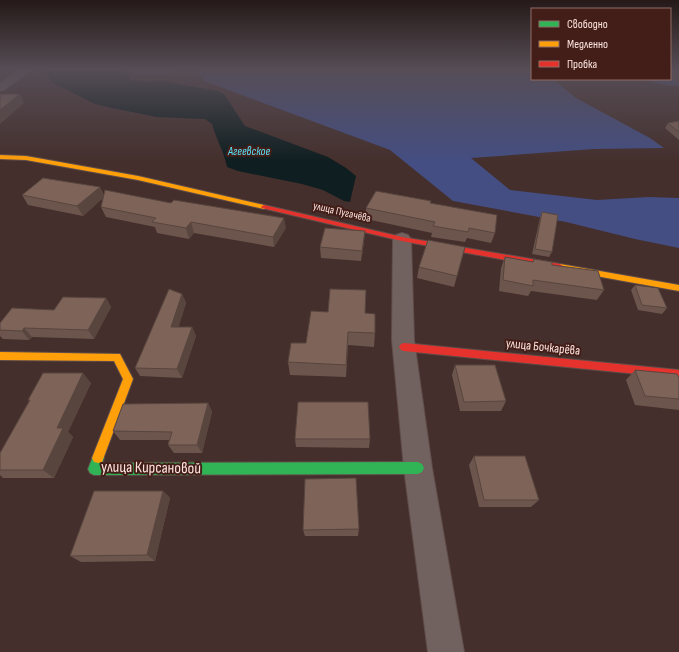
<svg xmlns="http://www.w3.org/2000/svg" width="679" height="652" font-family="'Sofia Sans Condensed',sans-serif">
  <rect width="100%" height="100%" fill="#442f2c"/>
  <path fill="#444e82" d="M 121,70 L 181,70 C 158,75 143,77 121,70 Z
    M 195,70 L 532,70 L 532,79 L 553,79 L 576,98 L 650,138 L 664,148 L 594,149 L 471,158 L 510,190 L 597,200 L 648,197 L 679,198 L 679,248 L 635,239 L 566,222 L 453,201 L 390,150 L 204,81 Z
    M 670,70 L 679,70 L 679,86 L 666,85 L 639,79 L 670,79 Z"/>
  <path fill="#0f1e20" d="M 53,70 L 117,70 L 128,73 L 130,80 L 145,82 L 162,81 L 218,91 L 224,94 L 245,126 L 328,157 L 346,168 L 356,176 L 350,202 L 344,201 L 323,190 L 302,184 L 238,171 L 227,167 C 224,151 216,139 212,124 L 205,119 L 157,117 L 112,108 L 95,104 L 51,82 L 47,73 Z"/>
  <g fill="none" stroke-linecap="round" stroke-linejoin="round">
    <g stroke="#604d4a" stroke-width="2">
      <path id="street" d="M 18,70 L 31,70 L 4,90 L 0,91 L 0,83 Z
        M 402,233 L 408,235 L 411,239 L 414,340 L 432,468 L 464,652 L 428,652 L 404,468 L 392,340 L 393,239 L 396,235 Z"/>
    </g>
    <g stroke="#604d4a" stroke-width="2">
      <path id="fast" d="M 98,453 L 102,454 L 104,458 L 102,463 L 418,462 L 422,464 L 424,468 L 422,472 L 418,474 L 94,475 L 90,473 L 88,469 L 94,454 Z"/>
    </g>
    <g stroke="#604d4a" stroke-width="2">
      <path id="slow" d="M 0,155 L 26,156 L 138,176 L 264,205 L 267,207 L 264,209 L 138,180 L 26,160 L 0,159 Z
        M 560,264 L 679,285 L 679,291 L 557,269 L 556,267 L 557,265 Z
        M 0,352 L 120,354 L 133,379 L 102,462 L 98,463 L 94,462 L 92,458 L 123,379 L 114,361 L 0,360 Z"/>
    </g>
    <g stroke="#604d4a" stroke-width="2">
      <path id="jam" d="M 264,205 L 402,237 L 560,264 L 564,267 L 560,270 L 402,241 L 262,208 L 261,207 Z
        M 404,343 L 679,370 L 679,378 L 404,351 L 401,350 L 399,347 L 401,344 Z"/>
    </g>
    <use href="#street" fill="#72625f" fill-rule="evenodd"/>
    <use href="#fast" fill="#30b455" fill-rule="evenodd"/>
    <use href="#slow" fill="#ff9f0a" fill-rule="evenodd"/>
    <use href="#jam" fill="#e5322d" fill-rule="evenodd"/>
  </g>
  <path fill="#6c554c" d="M 670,70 L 679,70 L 679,84 L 670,77 Z
    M 679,121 L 679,140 L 665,128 L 668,123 Z
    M 100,187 L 104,196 L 286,228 L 274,247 L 194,233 L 189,239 L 157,233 L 155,227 L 106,217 L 101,207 L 103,198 L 83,216 L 28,205 L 22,195 Z
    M 431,203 L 495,233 L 491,243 L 467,238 L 465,242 L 431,237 L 432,233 L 366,219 L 366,208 Z
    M 542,212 L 552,252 L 549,257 L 532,254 L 540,218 Z
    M 364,242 L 361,261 L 321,258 L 320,247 Z
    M 465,247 L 454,287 L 417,278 L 419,267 Z
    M 505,257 L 533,262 L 534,259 L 552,265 L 604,290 L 597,300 L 531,291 L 528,296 L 499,291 L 501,268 Z
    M 635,285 L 667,308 L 662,314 L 638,310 L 631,290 Z
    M 182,294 L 186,303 L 178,327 L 192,327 L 196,336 L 182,378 L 140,376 L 135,368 Z
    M 106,298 L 111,307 L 94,339 L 32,337 L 29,340 L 3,339 L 0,336 L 0,323 Z
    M 365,313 L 375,333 L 374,347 L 348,345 L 346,377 L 290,375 L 288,362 L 306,343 Z
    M 455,365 L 506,401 L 501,411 L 460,411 L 452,375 Z
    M 635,370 L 679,378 L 679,410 L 635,405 L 626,380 Z
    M 91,383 L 68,432 L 73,437 L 54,478 L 3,478 L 0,475 L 0,453 L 29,401 L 28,400 Z
    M 208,403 L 212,412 L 202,453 L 174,453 L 168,445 L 169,440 L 120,440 L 113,431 Z
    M 295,439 L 370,439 L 369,448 L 296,447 Z
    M 474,456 L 539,500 L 531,507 L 479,507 L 469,465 Z
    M 163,491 L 170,498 L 155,561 L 81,562 L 70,556 Z
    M 359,529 L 358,536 L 305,536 L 303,530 Z"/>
  <path fill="#58453e" d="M 20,94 L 24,103 L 0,124 L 0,110 Z
    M 100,187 L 104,197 L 83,216 L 77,206 Z
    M 284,218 L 286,228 L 274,247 L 273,237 Z
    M 191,222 L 194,233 L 189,239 L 186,228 Z
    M 365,231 L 364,242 L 361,261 L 362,251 Z
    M 182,294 L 186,303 L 176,336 L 171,327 Z
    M 106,298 L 111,307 L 94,339 L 88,330 Z
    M 192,327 L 196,336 L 182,378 L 177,369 Z
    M 24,328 L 32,337 L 29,340 L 22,331 Z
    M 83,373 L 91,383 L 68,432 L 73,437 L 54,478 L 43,470 L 57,428 Z
    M 208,403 L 212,412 L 202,453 L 197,445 Z
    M 163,491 L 170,498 L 155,561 L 147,555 Z"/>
  <path fill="#7d6358" stroke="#58453e" d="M 670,70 L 679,70 L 679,77 L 670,71 Z
    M 0,94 L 20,94 L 0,110 Z
    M 679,121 L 679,132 L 668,123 Z
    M 43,178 L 100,187 L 77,206 L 22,195 Z
    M 105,190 L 171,203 L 174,200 L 284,218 L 273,237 L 191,222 L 186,228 L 152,222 L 156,218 L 101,207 Z
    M 376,191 L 431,201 L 430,203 L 497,215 L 495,233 L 469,228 L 468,232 L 433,226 L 435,222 L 366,208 Z
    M 542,212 L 558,215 L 552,252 L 535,249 Z
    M 325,228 L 365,231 L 362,251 L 320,247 Z
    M 428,240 L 465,247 L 457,276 L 419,267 Z
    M 505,257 L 533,262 L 534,259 L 552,262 L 552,265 L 598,271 L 604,290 L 533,280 L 533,286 L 503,280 Z
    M 635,285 L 658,288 L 667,308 L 642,305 Z
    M 169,289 L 182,294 L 171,327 L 192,327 L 177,369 L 135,368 Z
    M 330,289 L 366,290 L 365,313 L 375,314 L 375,333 L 348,332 L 346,365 L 288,362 L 291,343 L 306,343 L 311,311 L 328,312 Z
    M 63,297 L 106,298 L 88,330 L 24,328 L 22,331 L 0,330 L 0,323 L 12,308 L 54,310 Z
    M 455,365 L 495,365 L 506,401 L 464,402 Z
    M 635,370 L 677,374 L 679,378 L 679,399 L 645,396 Z
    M 43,373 L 83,373 L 57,428 L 63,428 L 43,470 L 0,470 L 0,453 L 30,400 L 28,400 Z
    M 298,402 L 368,402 L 370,439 L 295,439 Z
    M 208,403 L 197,445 L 168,445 L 172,432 L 113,431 L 123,404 Z
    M 474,456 L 525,456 L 539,500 L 484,500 Z
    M 356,478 L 359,529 L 303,530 L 305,479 Z
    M 94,491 L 163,491 L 147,555 L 70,556 Z"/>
  <linearGradient id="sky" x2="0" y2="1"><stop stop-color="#251a18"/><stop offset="0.43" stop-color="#564d56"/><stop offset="1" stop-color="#564d56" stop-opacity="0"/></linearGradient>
  <rect width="679" height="162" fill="url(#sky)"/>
  <g text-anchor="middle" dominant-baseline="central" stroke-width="4" stroke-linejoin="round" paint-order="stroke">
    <g font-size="11" fill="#fde3de" stroke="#431e18">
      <text transform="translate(342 212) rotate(13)">улица Пугачёва</text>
    </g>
    <g font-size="12" font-style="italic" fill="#59e4fd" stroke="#431e18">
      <text x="249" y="151">Агеевское</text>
    </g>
    <g font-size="13" fill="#fde3de" stroke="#431e18">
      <text transform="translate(543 347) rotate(6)">улица Бочкарёва</text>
    </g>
    <g font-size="16" fill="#fde3de" stroke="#431e18">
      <text transform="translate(151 468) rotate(1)">улица Кирсановой</text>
    </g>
  </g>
  <rect x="531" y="8" width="140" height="72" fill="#431e18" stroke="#8d6d67"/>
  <rect x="539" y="21" width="20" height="6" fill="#30b455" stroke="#8d6d67"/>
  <text x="567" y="28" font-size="12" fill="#fde3de">Свободно</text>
  <rect x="539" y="41" width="20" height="6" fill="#ff9f0a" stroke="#8d6d67"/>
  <text x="567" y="48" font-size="12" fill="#fde3de">Медленно</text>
  <rect x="539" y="61" width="20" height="6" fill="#e5322d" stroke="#8d6d67"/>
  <text x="567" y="68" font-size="12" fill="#fde3de">Пробка</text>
</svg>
